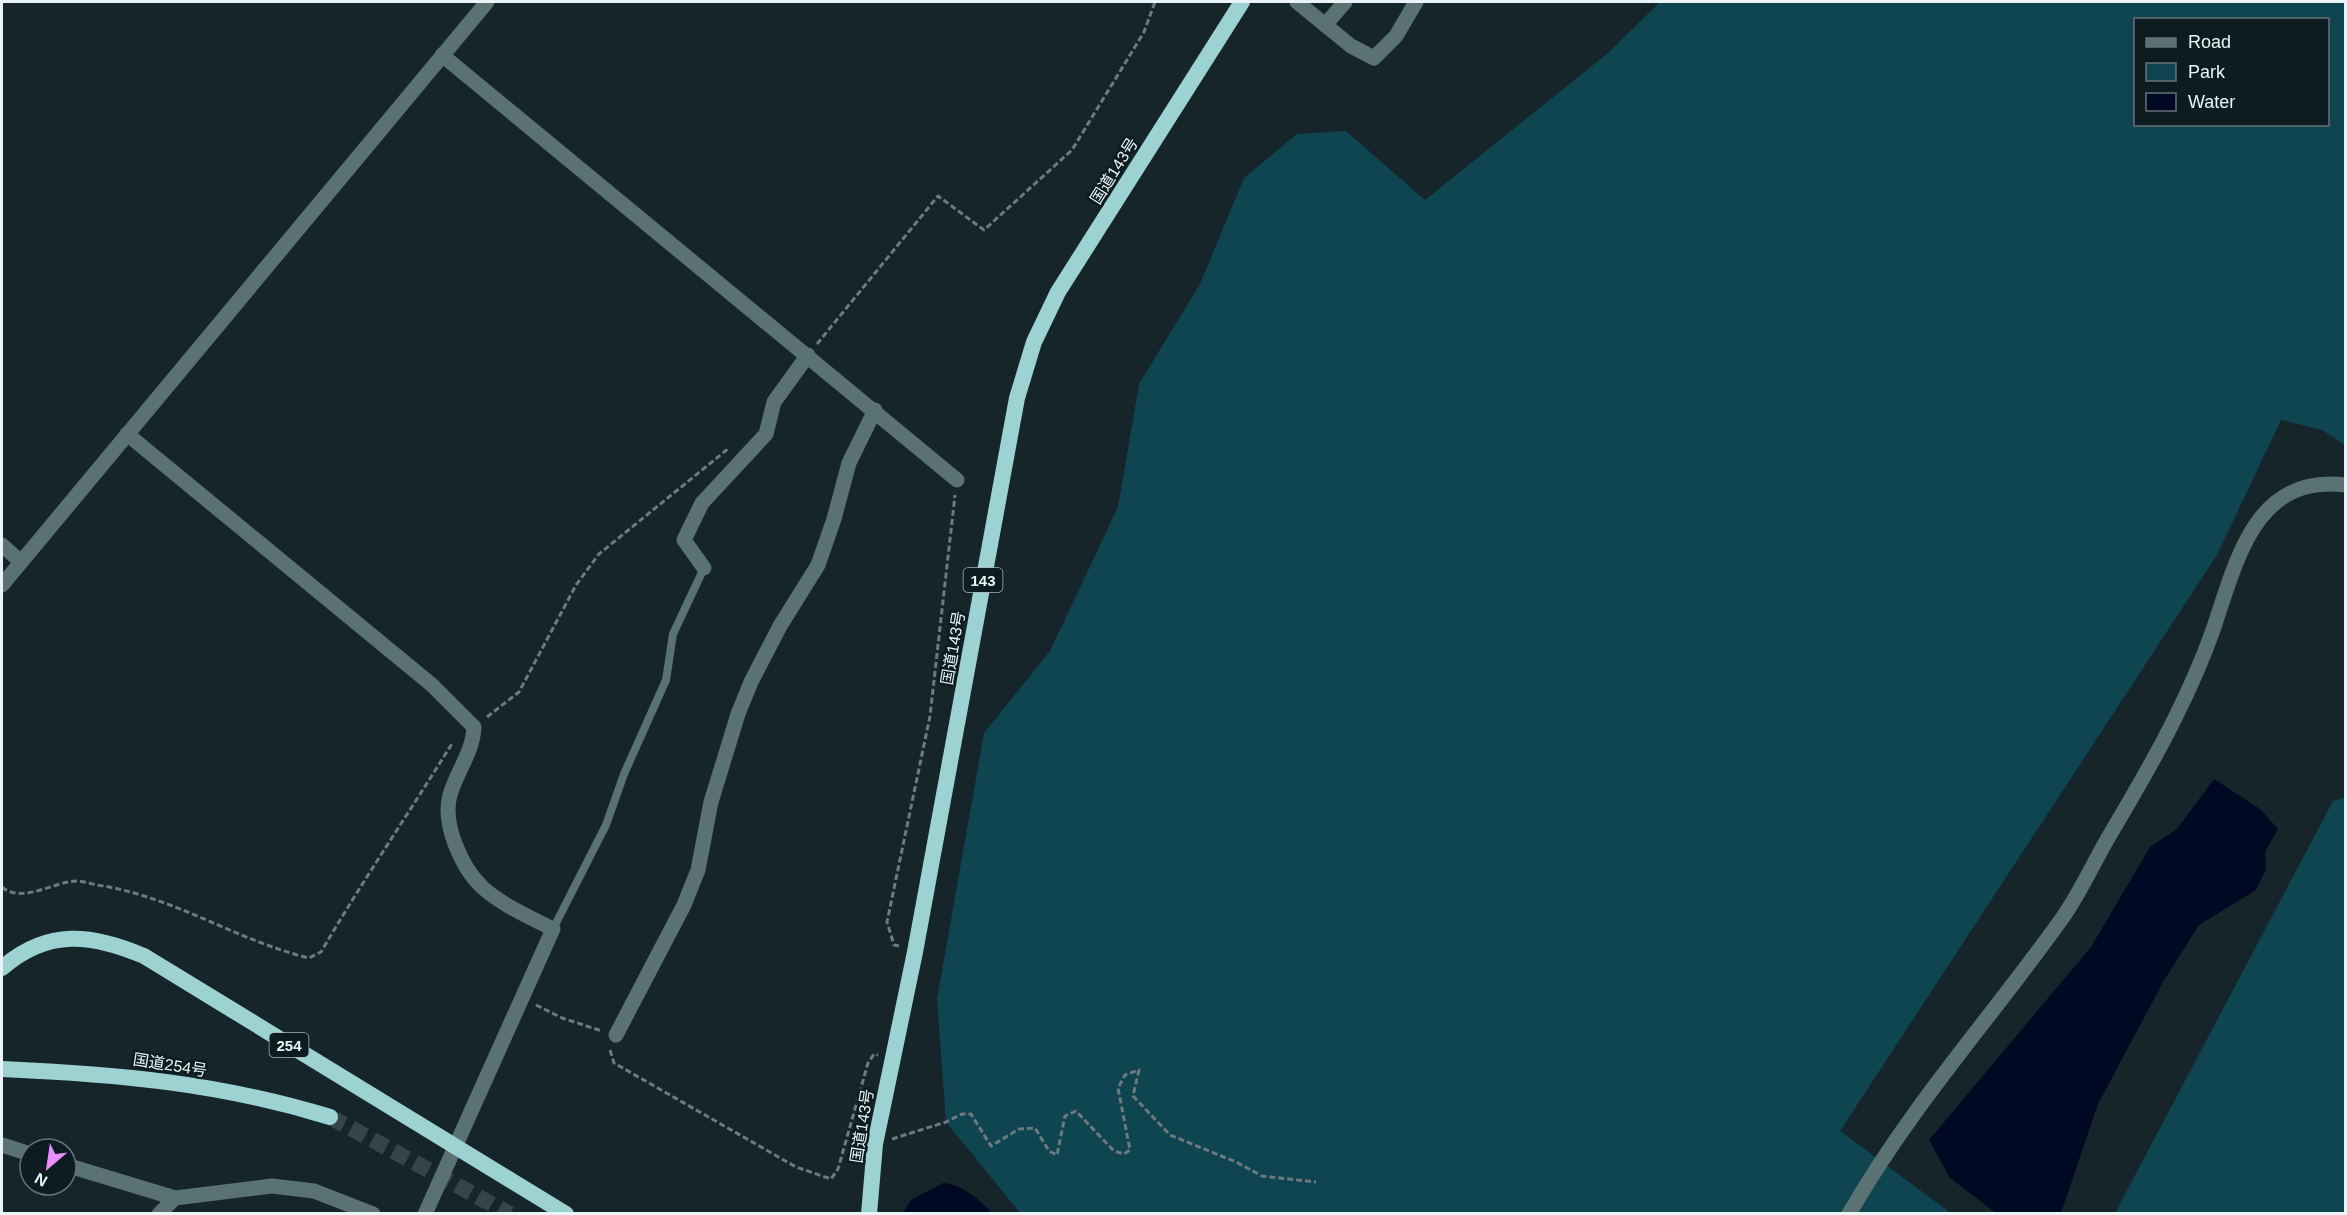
<svg xmlns="http://www.w3.org/2000/svg" width="2347" height="1215" font-family="Arial,'Noto Sans JP',sans-serif">
  <rect width="100%" height="100%" fill="#15252a"/>
  <path fill="#0f4451" fill-rule="evenodd" d="M 1660,2 L 2345,2 L 2345,445 L 2322,430 L 2281,420 L 2217,555 L 1840,1131 L 1951,1213 L 1020,1213 L 946,1122 L 937,999 L 984,733 L 1050,651 L 1118,507 L 1139,384 L 1200,284 L 1244,178 L 1297,134 L 1346,131 L 1425,200 L 1608,53 ZM 2136,20 L 2328,20 L 2328,124 L 2136,124 Z
    M 2345,797 L 2345,1213 L 2115,1213 L 2333,801 Z"/>
  <path fill="#000924" d="M 2214,779 L 2260,809 L 2278,829 L 2265,852 L 2266,869 L 2256,890 L 2199,925 L 2163,982 L 2098,1104 L 2061,1213 L 1996,1213 L 1950,1178 L 1929,1140 L 2091,947 L 2150,847 L 2177,829 Z
    M 943,1183 C 963,1185 979,1199 992,1213 L 903,1213 L 911,1200 Z"/>
  <g fill="none" stroke-linecap="round" stroke-linejoin="round">
    <path stroke="#354449" stroke-width="16" stroke-dasharray="16 8" stroke-linecap="butt" d="M 330,1117 L 510,1214"/>
    <path stroke="#6d7a7e" stroke-width="3" stroke-dasharray="6 3" stroke-linecap="butt" d="M 817,344 L 938,196 L 984,230 L 1072,150 L 1144,32 L 1155,2
      M 487,717 L 519,692 L 576,585 L 599,554 L 729,448
      M 2,887 C 22,904 53,882 76,881 C 85,881 94,885 103,886 C 176,898 238,941 309,958 L 321,952 C 363,880 409,813 453,742
      M 899,946 L 894,945 L 887,922 L 930,716 L 955,495
      M 536,1005 L 562,1018 L 602,1031
      M 610,1050 L 614,1063 L 796,1167 L 831,1179 L 838,1169 L 868,1063 L 874,1054 L 878,1055
      M 892,1139 L 946,1122 L 962,1114 L 971,1114 L 991,1146 L 1019,1129 L 1035,1128 L 1049,1151 L 1057,1155 L 1065,1116 L 1076,1111 L 1114,1151 L 1124,1154 L 1130,1150 L 1118,1088 L 1125,1075 L 1139,1070 L 1133,1096 L 1170,1135 L 1236,1162 L 1262,1176 L 1316,1182"/>
    <path stroke="#5b7272" stroke-width="8" d="M 553,929 L 606,825 L 624,774 L 666,680 L 673,634 L 704,568"/>
    <path stroke="#5b7272" stroke-width="15" d="M 1297,2 L 1351,46 L 1374,58 L 1396,36 L 1416,2
      M 1325,25 L 1345,2
      M 442,55 L 957,480
      M 127,434 L 432,685 L 474,727 C 473,752 457,771 450,795 C 442,823 461,867 482,887 C 502,905 529,917 553,929 L 425,1214
      M 2,545 L 21,562
      M 704,568 L 684,540 L 702,503 L 766,434 L 774,402 L 808,355
      M 616,1035 L 684,905 L 698,870 L 711,802 L 738,714 L 751,682 L 780,626 L 818,565 L 834,519 L 849,463 L 875,410
      M 2,1145 L 30,1154
      M 66,1165 L 175,1198 L 272,1186 L 314,1191 L 373,1214
      M 159,1214 L 175,1198"/>
    <path stroke="#5b7272" stroke-width="15" d="M 2,585 L 487,2
      M 1849,1214 C 1910,1107 1992,1017 2063,917 C 2080,893 2093,864 2108,838 C 2131,799 2155,759 2175,718 C 2189,690 2202,661 2213,630 C 2236,563 2254,473 2346,485"/>
    <path stroke="#9dd2d3" stroke-width="16" d="M 2,968 C 48,928 92,934 144,956 L 566,1214
      M 2,1069 C 117,1074 219,1083 330,1117
      M 869,1214 L 875,1144 L 915,952 L 1017,398 L 1034,342 L 1058,292 L 1242,2"/>
  </g>
  <g text-anchor="middle" dominant-baseline="central" stroke-width="5" stroke-linejoin="round" paint-order="stroke">
    <g fill="#0c1c21" stroke="#a7b3b7" stroke-width="1.5">
      <rect x="963.5" y="568" width="39" height="24" rx="4.5"/>
      <rect x="269.5" y="1033" width="39" height="24" rx="4.5"/>
    </g>
    <g font-size="15" font-weight="bold" fill="#eaf4f7">
      <text x="983" y="580">143</text>
      <text x="289" y="1045">254</text>
    </g>
    <g font-size="16" fill="#eaf4f7" stroke="#0c1c21">
      <text transform="translate(1114 171) rotate(-58)">国道143号</text>
      <text transform="translate(953 648) rotate(-80)">国道143号</text>
      <text transform="translate(170 1065) rotate(9)">国道254号</text>
      <text transform="translate(862 1126) rotate(-81)">国道143号</text>
    </g>
  </g>
  <rect width="2347" height="1215" fill="none" stroke="#eaf4f7" stroke-width="6"/>
  <rect x="2134" y="18" width="195" height="108" fill="#0c1c21" stroke="#657277" stroke-width="1.5"/>
  <rect x="2146" y="38" width="30" height="9" fill="#5b7272" stroke="#657277" stroke-width="1.5"/>
  <text x="2188" y="48" font-size="18" fill="#eaf4f7">Road</text>
  <rect x="2146" y="63" width="30" height="18" fill="#0f4451" stroke="#657277" stroke-width="1.5"/>
  <text x="2188" y="78" font-size="18" fill="#eaf4f7">Park</text>
  <rect x="2146" y="93" width="30" height="18" fill="#000924" stroke="#657277" stroke-width="1.5"/>
  <text x="2188" y="108" font-size="18" fill="#eaf4f7">Water</text>
  <g transform="translate(48 1167) rotate(209)"><circle r="28" fill="#0c1c21" stroke="#657277" stroke-width="1.5"/>
  <path d="M0-4.5L10 22L0 15L-10 22Z" fill="#eb8dfc"/>
  <text y="-9" font-size="16" font-weight="bold" text-anchor="middle" fill="#eaf4f7">N</text>
  </g>
</svg>
